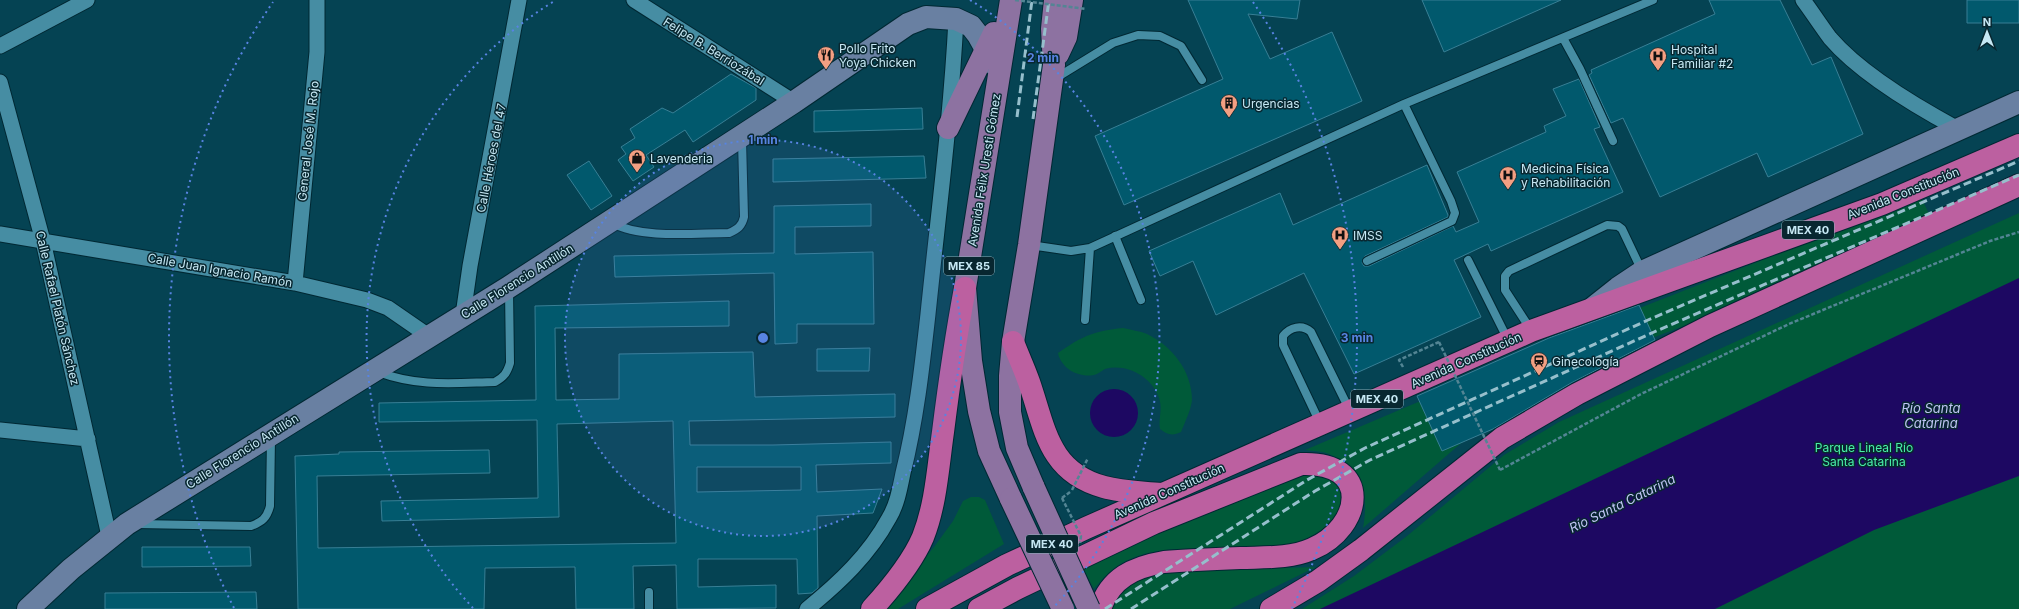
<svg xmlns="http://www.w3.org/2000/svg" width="2019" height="609" font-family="Inter,sans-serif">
  <rect width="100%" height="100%" fill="#054353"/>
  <path fill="#005a39" d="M 1920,195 L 1932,220 L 1733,307 L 1608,355 L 1467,438 L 1363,528 C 1369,495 1363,468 1329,454 C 1322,451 1312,451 1305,450 L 1637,309 L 1816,239 Z
    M 2019,213 L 2019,609 L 1302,609 L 1354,576 L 1407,536 L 1504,455 L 1559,422 Z
    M 1123,328 C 1131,330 1140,331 1147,334 C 1172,346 1192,371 1192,400 C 1191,410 1185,422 1181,432 C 1173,436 1167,435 1160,429 C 1158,419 1163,409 1159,398 C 1152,377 1127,363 1105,369 C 1101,371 1098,374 1094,375 C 1078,378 1061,368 1058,353 C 1082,336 1094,331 1123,328 Z
    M 1299,473 C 1318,473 1326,474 1341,488 C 1343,508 1335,521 1319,534 C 1316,536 1312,540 1309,541 C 1300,545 1271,550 1261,551 C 1224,553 1185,544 1148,553 C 1122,560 1110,569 1094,589 L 1080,564 Z
    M 971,497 L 979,497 L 985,500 L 1004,544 L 898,609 L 883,609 L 934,547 L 953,521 L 963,501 Z
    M 1316,567 L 1230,609 L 1112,609 L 1117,596 L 1129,585 L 1148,576 L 1172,571 Z"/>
  <path fill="#1d0862" d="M 2019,278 L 2019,476 L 1874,530 L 1715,609 L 1320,609 Z
    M1090 413a24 24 0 1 1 48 0a24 24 0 1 1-48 0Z"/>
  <path fill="#01596d" stroke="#387f95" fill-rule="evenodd" d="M 1188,0 L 1300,0 L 1297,19 L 1248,14 L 1270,59 L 1332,32 L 1362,101 L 1124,205 L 1095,136 L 1223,79 Z
    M 1422,0 L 1561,0 L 1444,52 Z
    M 1709,0 L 1780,0 L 1812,65 L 1831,57 L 1863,134 L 1768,177 L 1757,153 L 1660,197 L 1623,118 L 1611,123 L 1589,75 L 1592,73 L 1591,70 L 1715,14 Z
    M 1967,0 L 2019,0 L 2019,23 L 1967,23 Z
    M 731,74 L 756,88 L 756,100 L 693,142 L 685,130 L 646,155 L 654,167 L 633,181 L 618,160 L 626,154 L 621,147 L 635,138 L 630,129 L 662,108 L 673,113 Z
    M 1579,79 L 1600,127 L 1594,129 L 1623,192 L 1491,251 L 1488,244 L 1454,260 L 1481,317 L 1354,374 L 1304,273 L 1216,315 L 1193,261 L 1160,276 L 1149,251 L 1280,193 L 1293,225 L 1427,165 L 1448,215 L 1448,217 L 1365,256 L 1362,263 L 1364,266 L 1369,266 L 1453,226 L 1456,232 L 1479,222 L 1457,172 L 1546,132 L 1544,126 L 1566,116 L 1553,89 Z
    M 922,108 L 923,129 L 814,132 L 814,111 Z
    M 924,156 L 926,178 L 773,182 L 773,159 Z
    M 589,161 L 612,196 L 591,210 L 567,175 Z
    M 871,204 L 871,226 L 795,227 L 795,254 L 873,252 L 874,324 L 797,324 L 797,343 L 775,344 L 774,273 L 615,277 L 614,256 L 774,253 L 774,206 Z
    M 729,301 L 729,326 L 555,328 L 556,400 L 619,399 L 619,354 L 753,352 L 755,397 L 895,394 L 895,417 L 689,421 L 690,445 L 773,445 L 891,442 L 891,463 L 816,465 L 817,492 L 882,489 L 873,513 L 817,516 L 818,588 L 812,593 L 798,594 L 797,559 L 698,559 L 698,587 L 776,585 L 776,608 L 677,609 L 676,565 L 633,566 L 634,609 L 576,609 L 575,567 L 485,568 L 484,609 L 298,609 L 295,456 L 339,454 L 339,452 L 489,450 L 490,473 L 317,476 L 318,548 L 676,543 L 673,421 L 557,424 L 559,517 L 382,521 L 381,501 L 538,498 L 537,420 L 379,422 L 379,403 L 536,400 L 535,306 ZM 697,467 L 801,467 L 801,490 L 697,492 Z
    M 1639,305 L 1655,340 L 1571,383 L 1493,429 L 1442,451 L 1417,396 L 1549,338 Z
    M 870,348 L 869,371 L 817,371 L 817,349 Z
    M 142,547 L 250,547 L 251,566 L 142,567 Z
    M 256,592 L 257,609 L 105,609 L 105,593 Z"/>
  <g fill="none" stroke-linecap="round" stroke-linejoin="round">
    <g stroke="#002833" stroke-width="10">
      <path id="lane" d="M 1563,38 L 1580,69 L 1613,141
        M 1056,78 L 1113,43 L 1138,35 L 1160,36 L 1181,46 L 1202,80
        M 612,223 C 642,239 695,233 729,233 C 738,229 742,226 744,217 L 742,140
        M 1115,236 L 1141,300
        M 1030,245 L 1071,251 L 1090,248
        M 1468,260 L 1508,340
        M 1367,261 L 1452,221 L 1455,213 L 1451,201 L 1404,104
        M 1085,320 L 1090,248 L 1404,104 L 1653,0
        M 1531,330 L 1505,290 L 1505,276 L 1509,271 L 1607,225 L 1618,226 L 1622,229 L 1642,271
        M 378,372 C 419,387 452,383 495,382 C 504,377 507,373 510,363 L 509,290
        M 1320,423 L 1283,345 L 1283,336 C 1290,327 1302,324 1311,332 L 1350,411
        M 137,524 L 251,526 C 262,522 267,518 270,506 L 271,437
        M 649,609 L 649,592"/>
    </g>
    <g stroke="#002833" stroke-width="17">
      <path id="street" d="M 634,0 L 794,102
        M 1803,0 C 1812,12 1821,26 1830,38 C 1860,73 1917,107 1958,129
        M 0,46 L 87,0
        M 0,82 L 43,241 L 109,536
        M 0,234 L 295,283 L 367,300 L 388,308 L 430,337
        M 295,283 L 317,52 L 317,0
        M 463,315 L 470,266 L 519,0
        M 0,430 L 88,439
        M 807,609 C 839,583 869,555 889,518 C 897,505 900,488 903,473 C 916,421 922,368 928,314 C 938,216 951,118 956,19"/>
    </g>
    <g stroke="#002833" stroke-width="24">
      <path id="secondary" d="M 1594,307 L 1618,288 L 1642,272 L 2019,102
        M 28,609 L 71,569 L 127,524 L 509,287 L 794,102 L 908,24 L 926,17 L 956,19 L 971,26 L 978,35 L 994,64"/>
    </g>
    <g stroke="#002833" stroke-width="24">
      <path id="primary" d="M 1058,54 L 1066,37 L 1072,0
        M 948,128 L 994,33
        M 1034,488 L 1017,448 L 1010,412 L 1010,376 L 1013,342 L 1029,245 L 1054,65 L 1052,29 L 1055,0
        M 1011,499 L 989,451 L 979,411 L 971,361 L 965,288 L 1011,0"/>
    </g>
    <g stroke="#002833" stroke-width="24">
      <path id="highway" d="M 1013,342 C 1018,355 1024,368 1029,382 C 1045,428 1048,472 1104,487 C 1122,492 1142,492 1161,494
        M 872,609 C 891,588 912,563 923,537 C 936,504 938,467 943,432 C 949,384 956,336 965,288
        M 927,609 L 1007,565 L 1086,528 L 1531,331 L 1882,204 L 2019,145
        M 979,609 L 1018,588 L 1154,523 L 1301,464 C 1373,461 1363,527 1312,549 C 1289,559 1264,557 1240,558 C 1214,559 1189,560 1164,562 C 1134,567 1110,578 1100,609
        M 1271,609 L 1318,581 L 1361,550 L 1502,438 L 1577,394 L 1710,326 L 2019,185"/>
    </g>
    <path stroke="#538594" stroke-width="2.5" stroke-dasharray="4 2" stroke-linecap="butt" d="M 1403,367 L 1399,360 L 1439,342
      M 1500,470 L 1641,394 L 1789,324 L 1990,241 L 2019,232
      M 1062,498 L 1070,492"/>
    <use href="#lane" stroke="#468da3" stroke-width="8"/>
    <use href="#street" stroke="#468da3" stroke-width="15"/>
    <use href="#secondary" stroke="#6980a2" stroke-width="22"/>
    <use href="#primary" stroke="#8d72a1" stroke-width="22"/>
    <use href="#highway" stroke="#bc60a0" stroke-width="22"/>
    <path stroke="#96bfcc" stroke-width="3" stroke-dasharray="8 4" stroke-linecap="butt" d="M 1017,117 L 1032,0
      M 1033,119 L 1049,0
      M 1105,609 L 1307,480 L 1365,448 L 1648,320 L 2019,161
      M 1131,609 L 1315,491 L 1370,460 L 1654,332 L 2019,175"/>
    <g stroke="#002833" stroke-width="24" stroke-linecap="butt">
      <path id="primary-bridge" d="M 1034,488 L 1089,609
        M 1011,499 L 1063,609"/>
    </g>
    <path stroke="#538594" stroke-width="2.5" stroke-dasharray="4 2" stroke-linecap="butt" d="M 1015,0 L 1086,9
      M 1439,342 L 1500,470
      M 1072,490 L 1088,458
      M 1062,498 L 1081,536 L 1080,543"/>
    <use href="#primary-bridge" stroke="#8d72a1" stroke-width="22"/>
  </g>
  <circle cx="763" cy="338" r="198" fill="#5884e2" fill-opacity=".12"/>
  <g fill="none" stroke="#5884e2" stroke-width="2" stroke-dasharray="2 4">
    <circle cx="763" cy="338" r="198"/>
    <path d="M473 608A396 396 0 0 1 556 0M970 0A396 396 0 0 1 1053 608"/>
    <path d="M234 608A594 594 0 0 1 273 2M1253 2A594 594 0 0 1 1292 608"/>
  </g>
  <defs>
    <g id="restaurant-pin" transform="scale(0.9)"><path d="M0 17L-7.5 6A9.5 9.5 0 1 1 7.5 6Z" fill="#f39f82" stroke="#082730"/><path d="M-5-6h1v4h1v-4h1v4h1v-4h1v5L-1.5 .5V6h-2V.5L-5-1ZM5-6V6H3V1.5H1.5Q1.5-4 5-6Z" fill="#111"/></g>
    <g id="hospital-pin" transform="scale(0.9)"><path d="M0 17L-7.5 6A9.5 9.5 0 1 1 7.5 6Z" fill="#f39f82" stroke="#082730"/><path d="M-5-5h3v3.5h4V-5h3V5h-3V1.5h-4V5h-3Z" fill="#111"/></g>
    <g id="building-pin" transform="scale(0.9)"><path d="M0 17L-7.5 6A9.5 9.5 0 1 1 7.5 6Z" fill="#f39f82" stroke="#082730"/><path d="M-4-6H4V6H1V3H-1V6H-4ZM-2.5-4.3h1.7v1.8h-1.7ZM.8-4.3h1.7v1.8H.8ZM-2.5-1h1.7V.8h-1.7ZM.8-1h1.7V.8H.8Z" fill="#111"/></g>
    <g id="shop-pin" transform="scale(0.9)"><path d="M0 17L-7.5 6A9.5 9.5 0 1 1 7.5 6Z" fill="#f39f82" stroke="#082730"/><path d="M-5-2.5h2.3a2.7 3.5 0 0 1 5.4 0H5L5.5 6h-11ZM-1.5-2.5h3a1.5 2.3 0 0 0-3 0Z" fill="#111"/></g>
    <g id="station-pin" transform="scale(0.9)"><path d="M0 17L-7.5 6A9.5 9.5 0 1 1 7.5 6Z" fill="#f39f82" stroke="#082730"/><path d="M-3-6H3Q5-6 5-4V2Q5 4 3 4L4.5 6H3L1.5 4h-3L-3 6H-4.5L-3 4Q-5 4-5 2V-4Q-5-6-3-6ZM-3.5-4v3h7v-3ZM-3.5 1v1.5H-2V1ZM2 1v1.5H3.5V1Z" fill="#111"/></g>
  </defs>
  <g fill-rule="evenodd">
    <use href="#restaurant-pin" x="826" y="55"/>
    <use href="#hospital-pin" x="1658" y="56"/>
    <use href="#building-pin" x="1229" y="103"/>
    <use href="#shop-pin" x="637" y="158"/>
    <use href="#hospital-pin" x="1508" y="175"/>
    <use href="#hospital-pin" x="1340" y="235"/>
    <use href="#station-pin" x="1539" y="361"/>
  </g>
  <g text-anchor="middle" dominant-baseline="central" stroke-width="3" stroke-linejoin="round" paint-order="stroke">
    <g fill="#082730" stroke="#8daeb9" stroke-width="1">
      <rect x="1782" y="221" width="52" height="18" rx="3"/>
      <rect x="944" y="257" width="50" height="18" rx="3"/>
      <rect x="1351" y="390" width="52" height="18" rx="3"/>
      <rect x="1026" y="535" width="52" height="18" rx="3"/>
    </g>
    <g font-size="11" font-weight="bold" fill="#c6e8f4">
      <text x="1808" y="230">MEX 40</text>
      <text x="969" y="266">MEX 85</text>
      <text x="1377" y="399">MEX 40</text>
      <text x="1052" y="544">MEX 40</text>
    </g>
    <g font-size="12" fill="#c6e8f4" stroke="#082730" text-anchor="start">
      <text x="839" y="48">Pollo Frito<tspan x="839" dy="14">Yoya Chicken</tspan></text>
      <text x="1671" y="49">Hospital<tspan x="1671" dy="14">Familiar #2</tspan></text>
      <text x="1242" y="103">Urgencias</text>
      <text x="650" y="158">Lavenderia</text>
      <text x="1521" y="168">Medicina Física<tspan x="1521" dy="14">y Rehabilitación</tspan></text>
      <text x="1353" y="235">IMSS</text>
      <text x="1552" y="361">Ginecología</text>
    </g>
    <g font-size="12" fill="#c6e8f4" stroke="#082730">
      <text transform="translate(714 51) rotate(32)">Felipe B. Berriozábal</text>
      <text transform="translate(308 141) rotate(-84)">General José M. Rojo</text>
      <text transform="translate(491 158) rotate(-79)">Calle Héroes del 47</text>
      <text transform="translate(984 170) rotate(-81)">Avenida Félix Uresti Gómez</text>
      <text transform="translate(1903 193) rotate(-22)">Avenida Constitución</text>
      <text transform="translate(220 270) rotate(10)">Calle Juan Ignacio Ramón</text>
      <text transform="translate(517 281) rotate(-32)">Calle Florencio Antillón</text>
      <text transform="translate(58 308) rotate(77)">Calle Rafael Platón Sánchez</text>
      <text transform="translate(1466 360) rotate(-24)">Avenida Constitución</text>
      <text transform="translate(242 451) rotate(-32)">Calle Florencio Antillón</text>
      <text transform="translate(1169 491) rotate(-24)">Avenida Constitución</text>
    </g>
    <g font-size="12" fill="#49efa8" stroke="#082730">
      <text x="1864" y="447">Parque Lineal Río<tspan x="1864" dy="14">Santa Catarina</tspan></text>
    </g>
    <g font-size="13" font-style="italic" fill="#bfc4f4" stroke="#082730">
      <text x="1931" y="408">Río Santa<tspan x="1931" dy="15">Catarina</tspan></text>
      <text transform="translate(1622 503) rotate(-26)">Río Santa Catarina</text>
    </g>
  </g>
  <circle cx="763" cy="338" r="6" fill="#5884e2" stroke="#082730" stroke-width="2"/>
  <g font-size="12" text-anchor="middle" font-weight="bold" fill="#5884e2" stroke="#082730" stroke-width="3" stroke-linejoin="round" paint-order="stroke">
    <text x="1043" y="62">2 min</text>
    <text x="763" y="144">1 min</text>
    <text x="1357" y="342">3 min</text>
  </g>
  <g transform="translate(1987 32)" stroke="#082730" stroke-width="3" paint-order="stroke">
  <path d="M0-3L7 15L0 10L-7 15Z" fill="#c6e8f4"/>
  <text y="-6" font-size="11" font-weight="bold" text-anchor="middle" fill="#c6e8f4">N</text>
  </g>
</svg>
